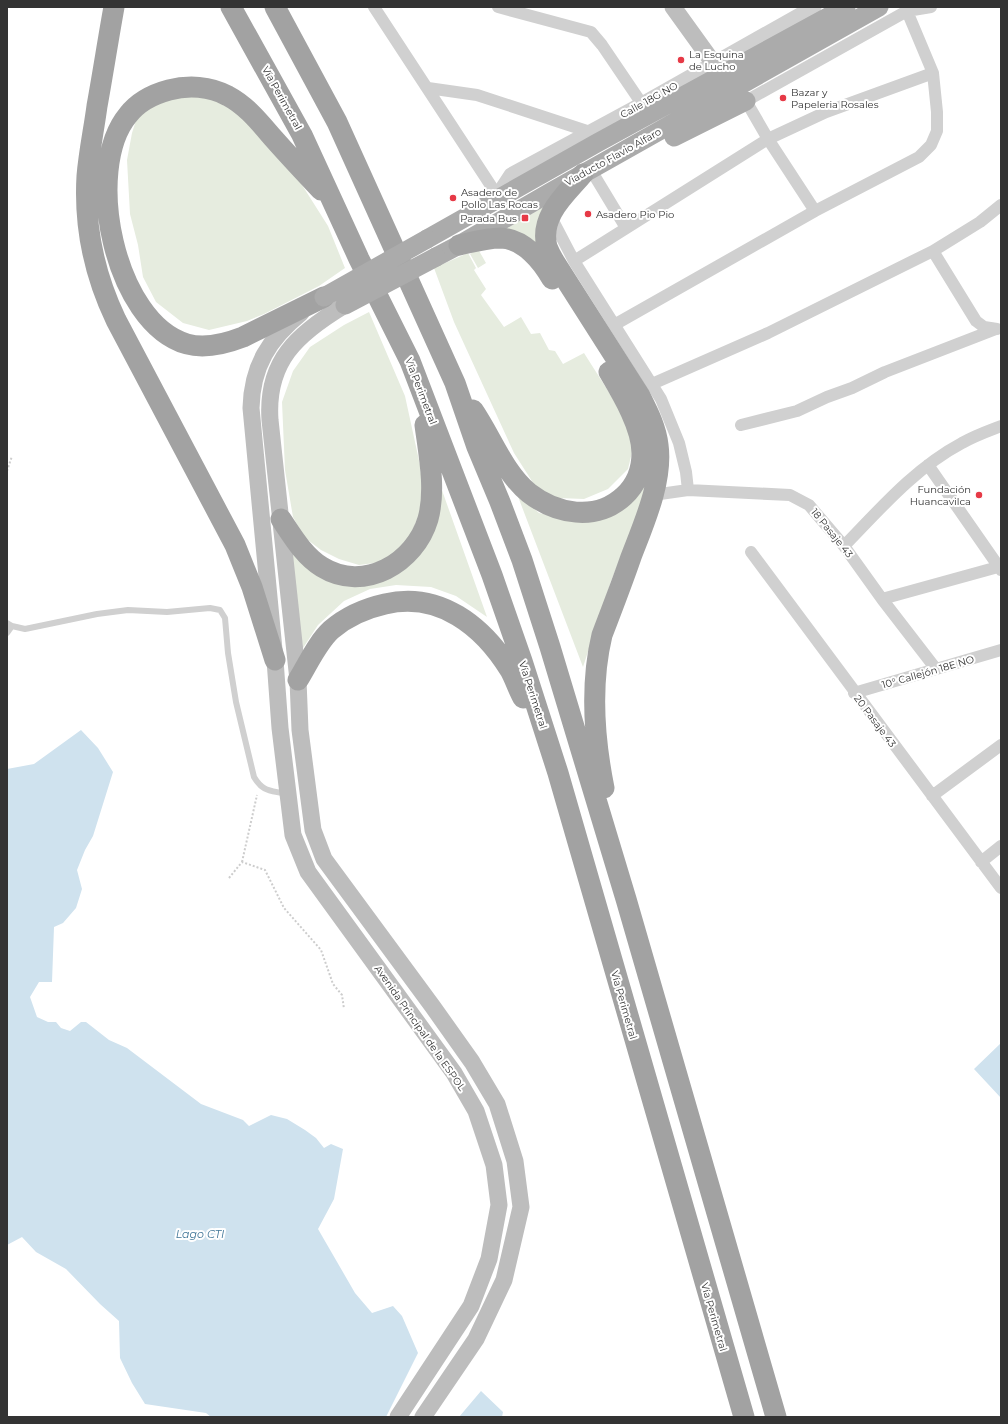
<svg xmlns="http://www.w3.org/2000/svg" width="1008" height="1424" font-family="Montserrat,sans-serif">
  <rect width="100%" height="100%" fill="#fff"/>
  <path fill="#e6ecdf" d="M 201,94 L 243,114 L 297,177 L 328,226 L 345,268 L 319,286 L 264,314 L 247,321 L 209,330 L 183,323 L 156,302 L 143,277 L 138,245 L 130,214 L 127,160 L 132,133 L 140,108 L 156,101 Z
    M 545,206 L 545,254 L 504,230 Z
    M 478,249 L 486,263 L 478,268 L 470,254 Z
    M 468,253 L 476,268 L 474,270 L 486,289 L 481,295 L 504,327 L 521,317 L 531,334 L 540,333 L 549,350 L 555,351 L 563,364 L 584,353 L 631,427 L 633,448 L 628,469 L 608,489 L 584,499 L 558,498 L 537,489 L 514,453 L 454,322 L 434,268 Z
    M 369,312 L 405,396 L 420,465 L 424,503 L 405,548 L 382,562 L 359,565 L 339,559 L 321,550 L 304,537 L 293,517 L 285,470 L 282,402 L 293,371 L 310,347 L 344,325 Z
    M 650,468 L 647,492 L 611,581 L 583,667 L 514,486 L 523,499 L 539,513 L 572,521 Z
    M 438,479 L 487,617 L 456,596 L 431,587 L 396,585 L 370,589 L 344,601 L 318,625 L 303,648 L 288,548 L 337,578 L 419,553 Z"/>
  <path fill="#cfe2ee" d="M 81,730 L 98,748 L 113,772 L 93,836 L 85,850 L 77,870 L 82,889 L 76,908 L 63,923 L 54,927 L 52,982 L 39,982 L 30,997 L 37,1017 L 48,1022 L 56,1022 L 61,1028 L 70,1031 L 81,1022 L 86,1022 L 109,1040 L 127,1048 L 201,1104 L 243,1120 L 249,1126 L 271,1115 L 287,1119 L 305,1130 L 316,1138 L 324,1148 L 331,1144 L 343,1149 L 334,1199 L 318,1229 L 355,1293 L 372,1313 L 393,1306 L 402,1316 L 418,1353 L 386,1417 L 211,1417 L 206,1413 L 145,1404 L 132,1383 L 120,1358 L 119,1321 L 100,1304 L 66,1269 L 36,1252 L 22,1237 L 7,1245 L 7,769 L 34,764 Z
    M 1001,1043 L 1001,1098 L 974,1069 Z
    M 481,1391 L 503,1412 L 502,1417 L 459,1417 Z"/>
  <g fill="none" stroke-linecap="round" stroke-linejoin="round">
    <path stroke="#cdcdcd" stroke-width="2" stroke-dasharray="2 2" stroke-linecap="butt" d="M 7,471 L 12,456
      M 242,862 L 257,795
      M 229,878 L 242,862 L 265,870 L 284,908 L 321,950 L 333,984 L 342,995 L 344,1009"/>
    <path stroke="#d0d0d0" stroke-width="6" d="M 7,623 L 12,626 L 25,629 L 97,614 L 128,610 L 167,612 L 210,608 L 220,610 L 225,618 L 228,653 L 236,702 L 254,777 C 263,792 270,790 286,794
      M 7,633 L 12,626"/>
    <path stroke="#d0d0d0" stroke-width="12" d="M 374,7 L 497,195
      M 498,7 L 591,32 L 602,45 L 642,104
      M 428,88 L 477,95 L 590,132
      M 591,170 L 626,228
      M 815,211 L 768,139 L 746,101 L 907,11 L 931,7
      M 550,215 L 574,261 L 661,399 L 679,443 L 686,472 L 688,490
      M 933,251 L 976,321 L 984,327 L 997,329
      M 574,261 L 768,139 L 826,112 L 933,73
      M 614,325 L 815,211 L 919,157 L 931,145 L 937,131 L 937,112 L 933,73 L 907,11
      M 652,384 L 768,333 L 933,251 L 980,222 L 1001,205
      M 741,425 L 797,411 L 827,397 L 852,388 L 885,372 L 996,329
      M 928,465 L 1001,570
      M 653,495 L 688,490 L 790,495 L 809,505 L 844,546 L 882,599 L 936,669
      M 844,546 C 880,509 915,468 962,443 C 974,436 988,431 1001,426
      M 751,552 L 1001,888
      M 882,599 L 998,567
      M 854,693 L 1001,650
      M 932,796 L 1001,745
      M 981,862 L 1001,846"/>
    <path stroke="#d0d0d0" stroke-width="15" d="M 494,201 L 511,175 L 642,104 L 814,7"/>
    <path stroke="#bdbdbd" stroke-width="17" d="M 673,7 L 722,75
      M 345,305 C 297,334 266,361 270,420 L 298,680 L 300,730 L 313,830 L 324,859 L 433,1007 L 472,1062 L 497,1104 L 515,1161 L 521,1207 L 504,1280 L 476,1339 L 423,1417
      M 301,313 C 269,339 252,366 251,408 L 275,660 L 280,728 L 293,835 L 308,872 L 454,1073 L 476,1111 L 494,1165 L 499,1205 L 489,1259 L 471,1306 L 398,1417"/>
    <path stroke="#ababab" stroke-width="19" d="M 674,137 L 746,101
      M 427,239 L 597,143 L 846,7
      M 436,257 L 459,245 L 549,193 L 879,7"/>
    <path stroke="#a2a2a2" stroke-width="21" d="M 114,7 C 108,40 103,73 97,106 C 94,129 89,152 87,176 C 84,227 94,274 116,320 L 235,545 L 252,587 L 275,660
      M 231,7 L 302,135 L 359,259 L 410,361 L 492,575 L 522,661 L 558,773 L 744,1417
      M 275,7 L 337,122 L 455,383 L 477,447 L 500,502 L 522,560 L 550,647 L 626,899 L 776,1417
      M 583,174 C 566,194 539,216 547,247 C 549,252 551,256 554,261 L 640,396 C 648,412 656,427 658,445 C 663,481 644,523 631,557 C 622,583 612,609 602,635 C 590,685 594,738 604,788
      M 321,190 C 305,173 289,156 274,139 C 260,123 247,106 228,96 C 210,86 188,85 169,90 C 154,94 138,102 128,115 C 83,169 114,323 187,344 C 205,349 225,344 243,337 L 324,297
      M 459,245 C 472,242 487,238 501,238 C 524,239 542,261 552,279
      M 473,410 C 491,436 504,473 529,493 C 556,514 596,522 624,496 C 636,485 642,470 642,453 C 642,427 622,394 609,372
      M 281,519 C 293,537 304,556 322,567 C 364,593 415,563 428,519 C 436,490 429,455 425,425
      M 298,680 C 308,664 317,643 331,630 C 346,617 367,608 385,604 C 439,591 483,626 510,670 C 515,679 518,689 523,698"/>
    <path stroke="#ababab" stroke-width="19" d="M 324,297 L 427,239
      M 345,305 L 436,257"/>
  </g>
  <g fill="#e63946" stroke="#fff" stroke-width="1.5">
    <circle cx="681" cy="60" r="4"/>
    <circle cx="783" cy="98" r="4"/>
    <circle cx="453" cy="198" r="4"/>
    <circle cx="588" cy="214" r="4"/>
    <rect x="521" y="214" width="8" height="8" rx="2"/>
    <circle cx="979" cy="495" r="4"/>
  </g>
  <g text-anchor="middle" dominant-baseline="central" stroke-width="4" stroke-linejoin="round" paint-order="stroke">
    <g font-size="10" fill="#333" stroke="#fff" text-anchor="start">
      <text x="689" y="54">La Esquina<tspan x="689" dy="12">de Lucho</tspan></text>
      <text x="791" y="92">Bazar y<tspan x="791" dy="12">Papeleria Rosales</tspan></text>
      <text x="461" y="192">Asadero de<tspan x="461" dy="12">Pollo Las Rocas</tspan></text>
      <text x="596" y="214">Asadero Pio Pio</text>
      <text x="517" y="218" text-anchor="end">Parada Bus</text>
      <text x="971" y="489" text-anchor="end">Fundación<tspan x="971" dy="12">Huancavilca</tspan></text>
    </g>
    <g font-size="10" fill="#333" stroke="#fff">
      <text transform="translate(282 98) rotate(61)">Vía Perimetral</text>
      <text transform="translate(649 100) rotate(-29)">Calle 18G NO</text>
      <text transform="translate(613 157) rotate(-29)">Viaducto Flavio Alfaro</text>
      <text transform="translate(421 391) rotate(69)">Vía Perimetral</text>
      <text transform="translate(832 533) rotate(51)">18 Pasaje 43</text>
      <text transform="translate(928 672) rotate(-16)">10° Callejón 18E NO</text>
      <text transform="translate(533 695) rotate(72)">Vía Perimetral</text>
      <text transform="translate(875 721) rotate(53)">20 Pasaje 43</text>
      <text transform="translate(624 1005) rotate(74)">Vía Perimetral</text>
      <text transform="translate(420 1028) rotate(55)">Avenida Principal de la ESPOL</text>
      <text transform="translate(714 1317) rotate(74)">Vía Perimetral</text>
    </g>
    <g font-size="11" font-style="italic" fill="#3f7597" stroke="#fff">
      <text x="200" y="1234">Lago CTI</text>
    </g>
  </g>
  <rect width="1008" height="1424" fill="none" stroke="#333333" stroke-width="16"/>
</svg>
